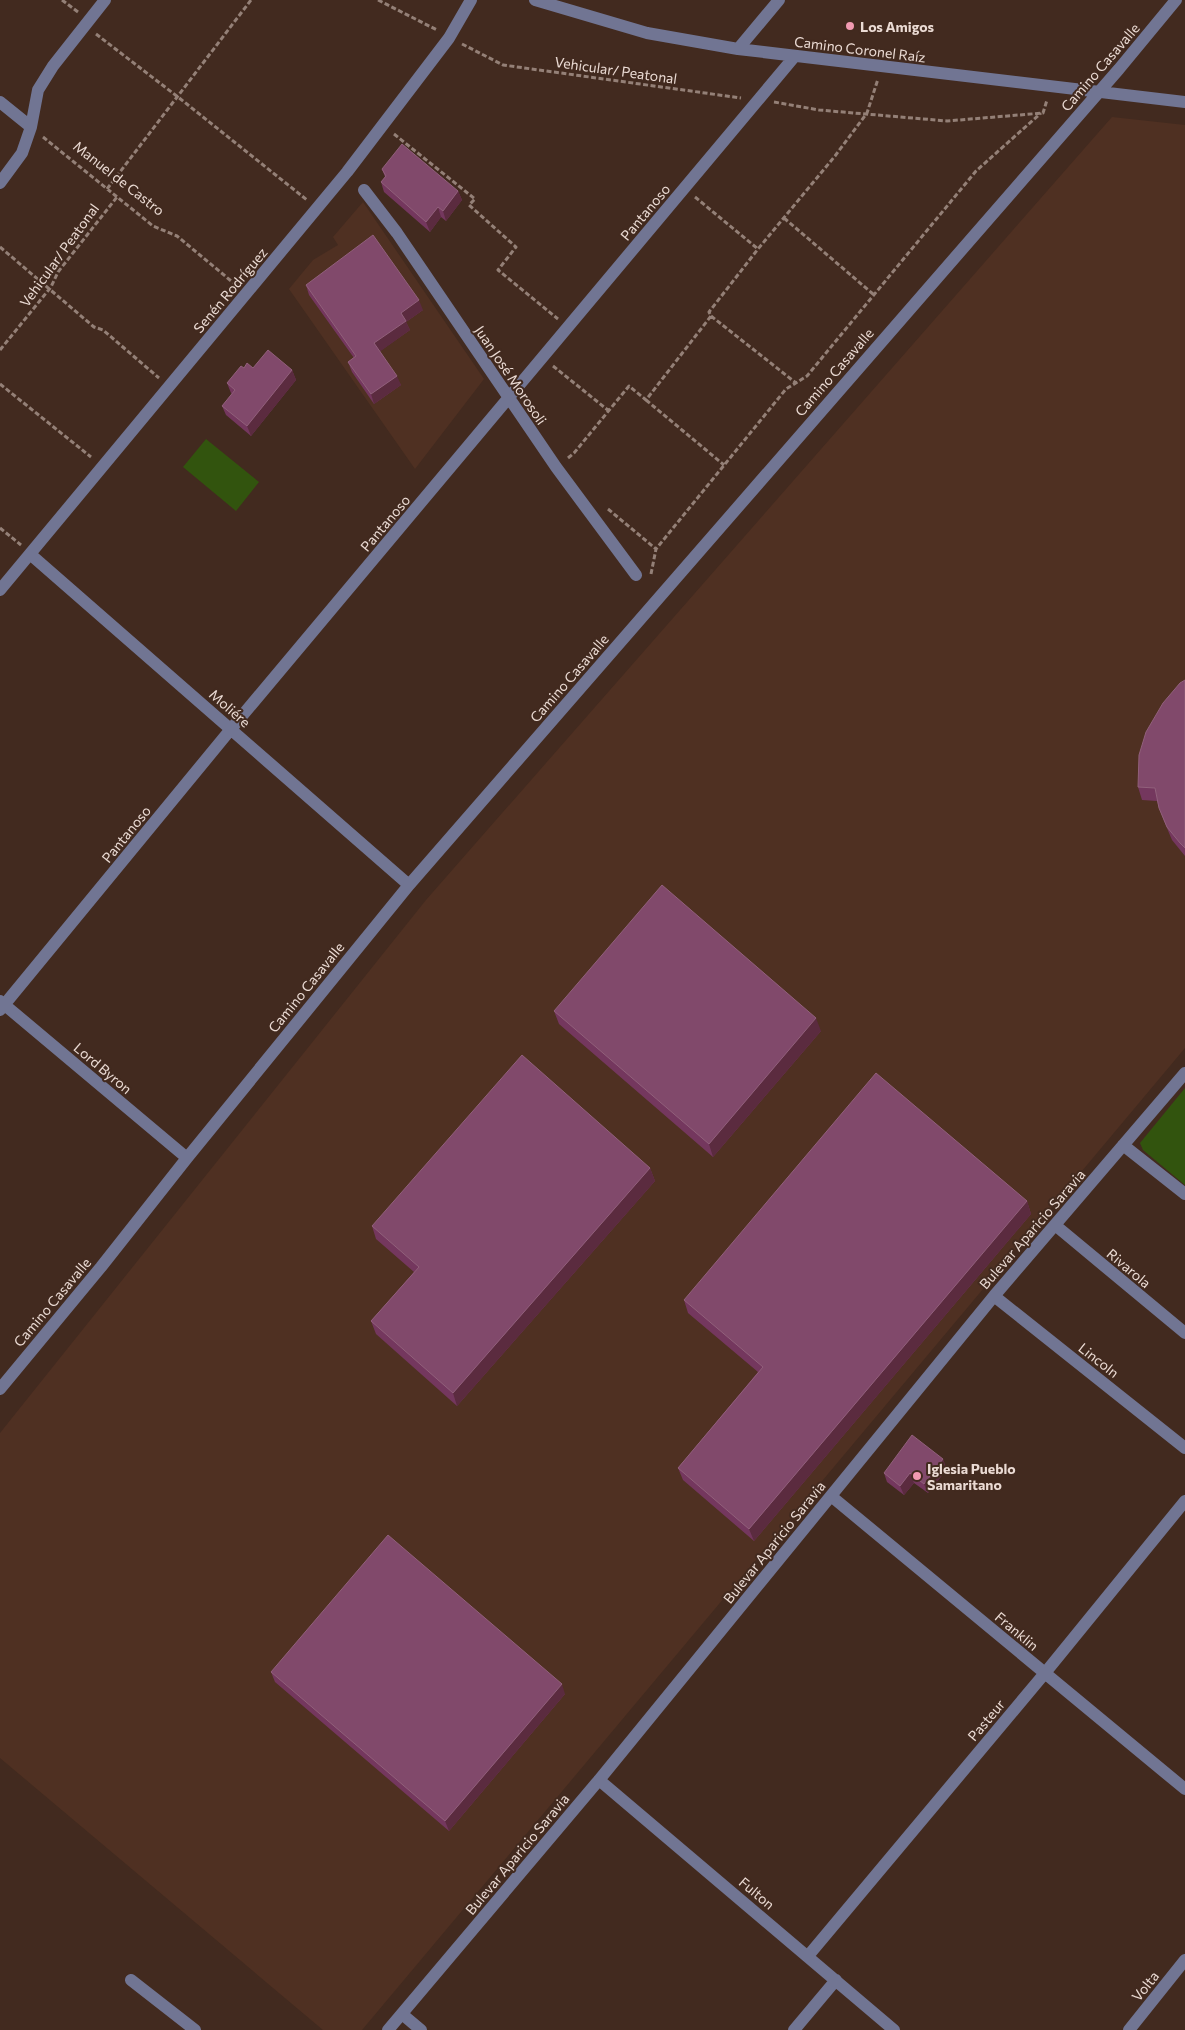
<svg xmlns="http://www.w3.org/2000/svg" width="1185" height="2030" font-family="Commissioner,sans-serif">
  <rect width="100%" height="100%" fill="#422a1f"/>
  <path fill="#4f3022" d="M 1112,117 L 1185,125 L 1185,1048 L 362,2030 L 323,2030 L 0,1758 L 0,1433 L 426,900 Z
    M 363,202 L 484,379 L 415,469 L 289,289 L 313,260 L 338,245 L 333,237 Z"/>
  <path fill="#32540e" d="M 206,439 L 259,482 L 236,511 L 183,467 Z
    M 1185,1088 L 1185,1185 L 1143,1150 L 1140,1143 Z"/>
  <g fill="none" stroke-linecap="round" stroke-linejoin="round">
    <path stroke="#948077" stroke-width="3" stroke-dasharray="5 2.5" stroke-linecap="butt" d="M 62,0 L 78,12
      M 378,0 L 437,30
      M 96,34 L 178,97 L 307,200
      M 462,44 L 503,65 L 741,98
      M 774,102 L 819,110 L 947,121 L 1043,113 L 1047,100
      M 394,134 L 475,199 L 469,205 L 516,247 L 498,270 L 558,319
      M 43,137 L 153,226 L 177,236 L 236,285
      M 107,189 L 251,0
      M 695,197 L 758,249
      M 784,218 L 873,294
      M 0,247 L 94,327 L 103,330 L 159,378
      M 711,316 L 796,383
      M 0,350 L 51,287 L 58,272 L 117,197
      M 553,366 L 609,411
      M 0,384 L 91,457
      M 646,400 L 724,465
      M 568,458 L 574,453 L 629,386 L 646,400 L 711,316 L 709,312 L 758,249 L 835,156 L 867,113 L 878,79
      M 608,509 L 656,549
      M 0,528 L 21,545
      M 651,574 L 656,549 L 786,389 L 807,376 L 976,171 L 1041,113"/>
    <path stroke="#717593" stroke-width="12" d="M 535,0 L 647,33 L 738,49 L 1185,102
      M 738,49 L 779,0
      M 0,102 L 31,127
      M 0,183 L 22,153 L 31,127 L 38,90 L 53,66 L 105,0
      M 364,190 L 397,233 L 556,467 L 636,575
      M 30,554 L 409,885
      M 0,590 L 347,172 L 449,38 L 471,0
      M 0,1001 L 187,1158
      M 0,1010 L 231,729 L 795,56
      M 1123,1145 L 1185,1194
      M 1055,1225 L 1185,1333
      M 994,1296 L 1185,1448
      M 0,1389 L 101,1267 L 187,1158 L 409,885 L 1119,69 L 1176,0
      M 831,1496 L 1185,1789
      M 599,1780 L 894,2030
      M 808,1956 L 1045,1673 L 1185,1501
      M 131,1980 L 195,2030
      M 402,2014 L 421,2030
      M 388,2030 L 599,1780 L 994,1296 L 1185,1073
      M 794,2030 L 836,1980
      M 1129,2030 L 1185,1960"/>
  </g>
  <path fill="#74375e" d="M 382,169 L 458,191 L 462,200 L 446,221 L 441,217 L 430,232 L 384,192 L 381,182 L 385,177 Z
    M 306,285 L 423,310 L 406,322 L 410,330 L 380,351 L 401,385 L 374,404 L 352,372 L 348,362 L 354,358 L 309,295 Z
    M 244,368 L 292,370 L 296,380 L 251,436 L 226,415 L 222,406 L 232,394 L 231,393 L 227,383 Z
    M 1185,680 L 1185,856 L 1172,840 L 1164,821 L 1159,808 L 1157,801 L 1142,800 L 1138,787 Z
    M 554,1011 L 821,1031 L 713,1157 L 559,1024 Z
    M 650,1168 L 655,1181 L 457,1406 L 376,1334 L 371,1321 L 414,1272 L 376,1239 L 372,1226 Z
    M 1027,1201 L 1031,1214 L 754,1541 L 683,1480 L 678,1468 L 758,1372 L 688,1313 L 684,1300 Z
    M 947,1469 L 928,1493 L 914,1483 L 904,1495 L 887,1482 L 884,1473 Z
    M 271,1672 L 565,1694 L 449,1831 L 275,1682 Z"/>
  <path fill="#5b2b3f" d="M 458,191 L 462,200 L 446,221 L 443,211 Z
    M 438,207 L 441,217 L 430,232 L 426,222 Z
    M 419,300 L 423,310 L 406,322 L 410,330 L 378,353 L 374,343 L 401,313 Z
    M 292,370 L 296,380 L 251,436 L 247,426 Z
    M 397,376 L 401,385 L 374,404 L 371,394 Z
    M 816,1018 L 821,1031 L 713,1157 L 709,1144 Z
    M 650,1168 L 655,1181 L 457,1406 L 453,1393 Z
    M 1027,1201 L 1031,1214 L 754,1541 L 749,1529 Z
    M 943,1459 L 947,1469 L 928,1493 L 924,1484 Z
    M 910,1473 L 914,1483 L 904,1495 L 900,1486 Z
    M 562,1684 L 565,1694 L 449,1831 L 445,1821 Z"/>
  <path fill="#81496b" stroke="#91607b" d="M 402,144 L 458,191 L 443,211 L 438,207 L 426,222 L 381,182 L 386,176 L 382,169 Z
    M 373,235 L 419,300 L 401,313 L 406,321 L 374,343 L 397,376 L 371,394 L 348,362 L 356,356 L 306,285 Z
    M 268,350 L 292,370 L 247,426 L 222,406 L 235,390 L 227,383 L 241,366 L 244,368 L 247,363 L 253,368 Z
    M 1185,680 L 1185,848 L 1180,843 L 1167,827 L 1159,808 L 1155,788 L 1138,787 L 1139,755 L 1146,732 L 1163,703 L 1180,683 Z
    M 662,885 L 816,1018 L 709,1144 L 554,1011 Z
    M 522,1055 L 650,1168 L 453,1393 L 371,1321 L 419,1267 L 372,1226 Z
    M 876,1073 L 1027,1201 L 749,1529 L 678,1468 L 763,1367 L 684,1300 Z
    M 912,1435 L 943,1459 L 924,1484 L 910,1473 L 900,1486 L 884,1473 Z
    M 388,1535 L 562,1684 L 445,1821 L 271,1672 Z"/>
  <g fill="#f19ab1" stroke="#422a1f" stroke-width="2">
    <circle cx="850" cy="26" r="5"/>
    <circle cx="917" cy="1476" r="5"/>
  </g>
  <g text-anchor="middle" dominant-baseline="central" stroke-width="4" stroke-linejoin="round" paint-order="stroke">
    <g font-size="14" font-weight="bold" fill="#ebdbd4" stroke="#422a1f" text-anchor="start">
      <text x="860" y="26">Los Amigos</text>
      <text x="927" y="1468">Iglesia Pueblo<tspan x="927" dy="16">Samaritano</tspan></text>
    </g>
    <g font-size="14" fill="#ebdbd4" stroke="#422a1f">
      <text transform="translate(860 49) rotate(7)">Camino Coronel Raíz</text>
      <text transform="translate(1100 67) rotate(-49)">Camino Casavalle</text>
      <text transform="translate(616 70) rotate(8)">Vehicular/ Peatonal</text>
      <text transform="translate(119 178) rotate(38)">Manuel de Castro</text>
      <text transform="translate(645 212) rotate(-50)">Pantanoso</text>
      <text transform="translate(59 255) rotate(-54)">Vehicular/ Peatonal</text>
      <text transform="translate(230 290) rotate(-50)">Senén Rodríguez</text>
      <text transform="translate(834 372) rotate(-49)">Camino Casavalle</text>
      <text transform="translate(511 375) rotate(56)">Juan José Morosoli</text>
      <text transform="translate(385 523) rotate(-50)">Pantanoso</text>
      <text transform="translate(569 678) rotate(-49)">Camino Casavalle</text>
      <text transform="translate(230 708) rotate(41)">Moliére</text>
      <text transform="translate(126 834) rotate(-51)">Pantanoso</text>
      <text transform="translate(306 987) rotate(-51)">Camino Casavalle</text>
      <text transform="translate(103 1068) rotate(40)">Lord Byron</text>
      <text transform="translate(1032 1229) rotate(-49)">Bulevar Aparicio Saravia</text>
      <text transform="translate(1129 1268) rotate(40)">Rivarola</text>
      <text transform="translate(52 1302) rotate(-50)">Camino Casavalle</text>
      <text transform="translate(1099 1360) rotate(38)">Lincoln</text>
      <text transform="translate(774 1542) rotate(-51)">Bulevar Aparicio Saravia</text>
      <text transform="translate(1017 1631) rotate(40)">Franklin</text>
      <text transform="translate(986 1720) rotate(-50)">Pasteur</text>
      <text transform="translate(517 1854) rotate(-50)">Bulevar Aparicio Saravia</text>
      <text transform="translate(757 1893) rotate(40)">Fulton</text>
      <text transform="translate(1145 1986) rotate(-51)">Volta</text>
    </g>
  </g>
</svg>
